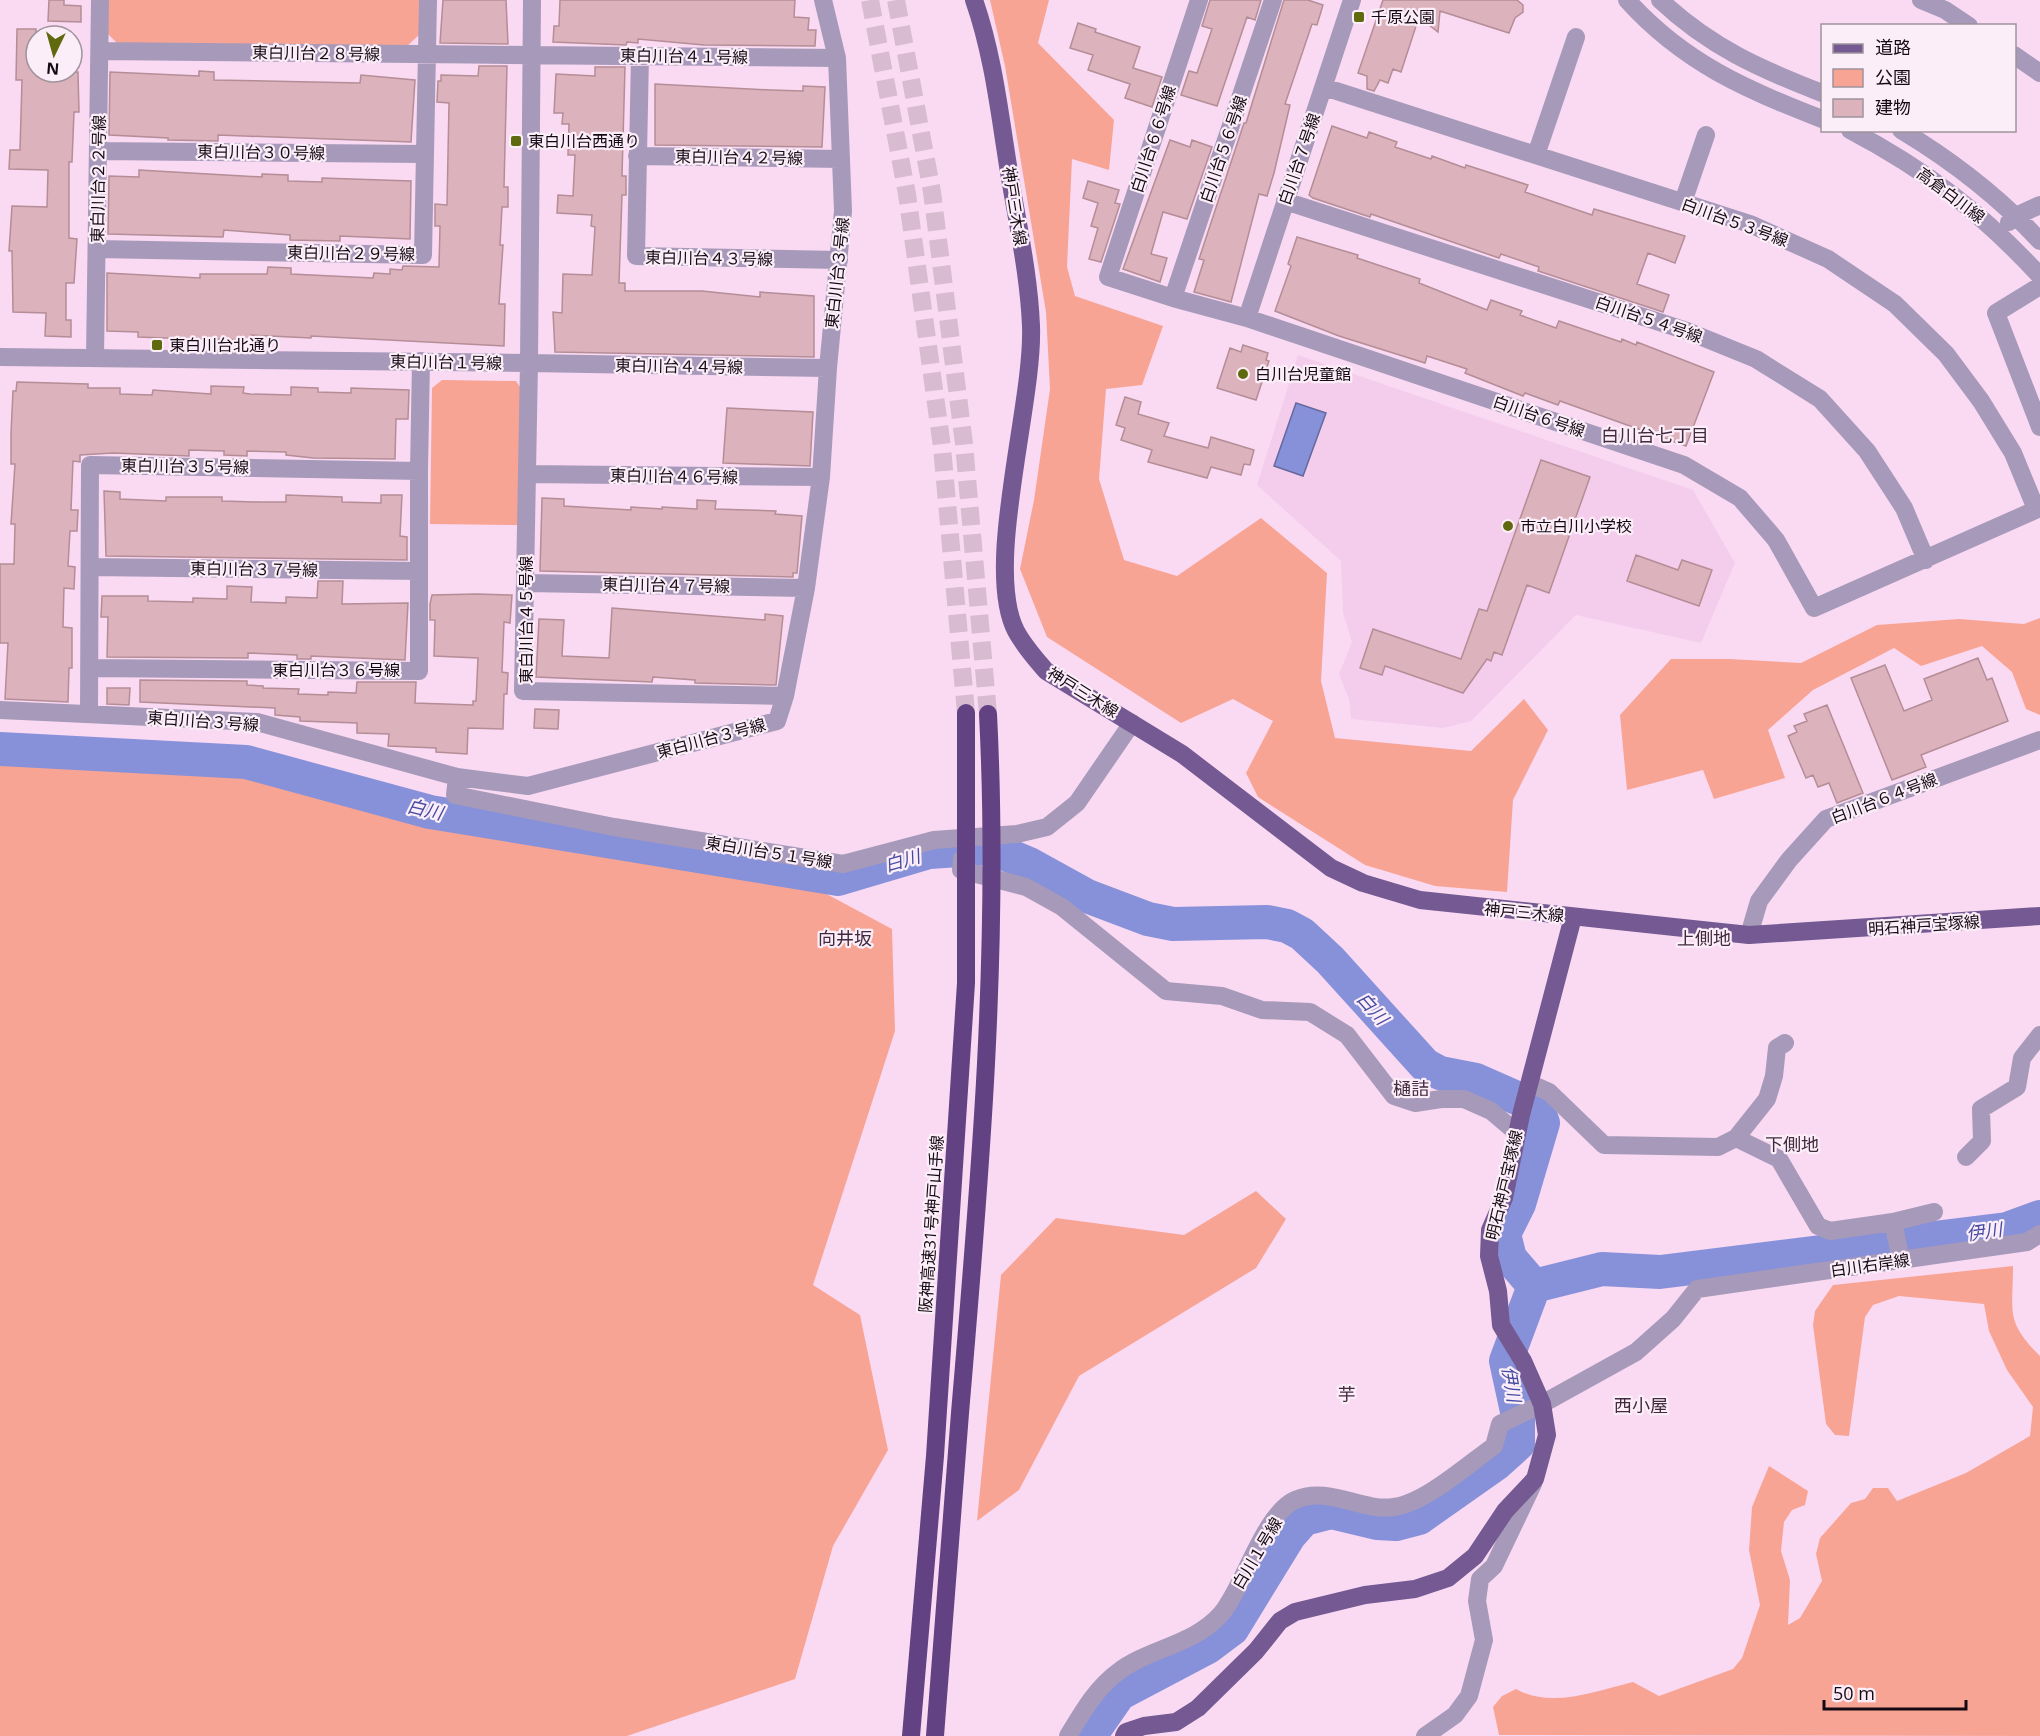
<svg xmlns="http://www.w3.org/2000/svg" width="2040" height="1736" font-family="'Open Sans','Noto Sans JP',sans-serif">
  <rect width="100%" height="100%" fill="#fadaf3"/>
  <path fill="#f4cdec" d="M 1298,355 L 1693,490 L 1735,563 L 1701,643 L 1576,615 L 1471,721 L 1443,728 L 1351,719 L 1349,699 L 1339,674 L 1352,642 L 1343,613 L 1341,561 L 1257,485 Z"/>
  <path fill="#f8a495" d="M 107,0 L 419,0 L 419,35 L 405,48 L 117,43 L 107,33 Z
    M 990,0 L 1049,0 L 1038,43 L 1114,120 L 1109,170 L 1072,159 L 1067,267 L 1075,296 L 1163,326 L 1142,385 L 1106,389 L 1099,479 L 1124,560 L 1177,576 L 1261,518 L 1327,573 L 1321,681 L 1335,738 L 1471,751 L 1524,699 L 1548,730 L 1513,800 L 1507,892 L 1435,886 L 1365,865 L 1258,797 L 1246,773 L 1273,721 L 1233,699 L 1181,723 L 1047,637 L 1020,569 L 1034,500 L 1050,389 L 1046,312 L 1005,66 Z
    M 442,380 L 516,381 L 522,390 L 519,525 L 430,524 L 432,388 Z
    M 2040,618 L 2040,715 L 2026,709 L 2012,672 L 1982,646 L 1921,666 L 1894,648 L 1813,690 L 1768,730 L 1785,778 L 1714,799 L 1703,770 L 1627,790 L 1620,715 L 1671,659 L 1729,659 L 1801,663 L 1877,625 L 1959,619 L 2024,624 Z
    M 0,761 L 255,770 L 365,803 L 419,824 L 806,883 L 892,929 L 895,1031 L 813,1285 L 860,1315 L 888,1450 L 833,1546 L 795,1679 L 627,1736 L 0,1736 Z
    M 1256,1191 L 1286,1219 L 1256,1268 L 1079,1376 L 1019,1490 L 977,1521 L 1001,1275 L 1056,1218 L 1184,1235 Z
    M 2013,1266 C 2013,1313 2005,1321 2040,1356 L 2040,1736 L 1499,1735 L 1493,1707 L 1502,1696 L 1516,1689 C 1551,1709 1596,1691 1633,1682 L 1659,1696 L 1733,1669 L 1742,1658 L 1760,1605 L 1749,1550 L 1752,1507 L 1769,1466 L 1808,1491 L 1805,1505 L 1792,1510 L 1784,1522 L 1781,1551 L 1790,1580 L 1788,1625 L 1800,1618 L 1822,1581 L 1816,1554 L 1820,1538 L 1851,1503 L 1865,1499 L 1873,1488 L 1888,1488 L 1897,1501 L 1966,1473 L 2030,1436 L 2033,1407 L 2007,1370 L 1989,1331 L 1984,1304 L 1899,1296 L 1873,1305 L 1865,1317 L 1849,1436 L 1835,1435 L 1826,1424 L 1813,1325 L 1815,1311 L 1833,1285 Z"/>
  <path fill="#8691d9" stroke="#64689e" stroke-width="1.5" d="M 1296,403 L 1326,413 L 1303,476 L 1274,466 Z"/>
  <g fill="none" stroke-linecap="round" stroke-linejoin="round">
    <path stroke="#8691d9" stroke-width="34" d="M 0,749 L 246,762 L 430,812 L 838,879 L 929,852 L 991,848 L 1029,864 L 1087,896 L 1148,919 L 1173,924 L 1267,922 L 1287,926 L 1302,934 L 1330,960 L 1425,1065 L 1440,1073 L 1476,1080 L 1537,1107 L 1543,1123 L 1519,1204 L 1504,1234 L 1510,1258 L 1534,1286
      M 1534,1286 L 1602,1269 L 1660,1272 L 2007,1229 L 2040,1217
      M 1090,1736 L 1119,1694 L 1208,1647 L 1232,1629 L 1289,1536 L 1304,1519 L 1331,1512 L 1377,1523 L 1396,1524 L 1419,1518 L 1497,1463 L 1518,1444 L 1518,1416 L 1506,1361 L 1534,1286"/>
  </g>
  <path fill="#dcb2bc" stroke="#b48d96" stroke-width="1.5" d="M 49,0 L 64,0 L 64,5 L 81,6 L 81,22 L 48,21 Z
    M 443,0 L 506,0 L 508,44 L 440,43 Z
    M 560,0 L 795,0 L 794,17 L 809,18 L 808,30 L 816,30 L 815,46 L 704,45 L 638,39 L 638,43 L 627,42 L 626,45 L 553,42 L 554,26 L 559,26 Z
    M 1210,0 L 1261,0 L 1255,20 L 1247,17 L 1217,106 L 1181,95 L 1189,71 L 1197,73 L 1212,29 L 1202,26 Z
    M 1284,0 L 1308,0 L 1323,5 L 1317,25 L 1312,24 L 1285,104 L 1290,105 L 1274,173 L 1267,196 L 1259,194 L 1231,302 L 1194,292 L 1204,260 L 1199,259 L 1244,123 L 1246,123 Z
    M 1383,0 L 1517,0 L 1523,5 L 1523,12 L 1515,18 L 1509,33 L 1440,11 L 1438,32 L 1419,17 L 1401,72 L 1393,69 L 1388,83 L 1380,80 L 1374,91 L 1367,89 L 1367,76 L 1358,73 Z
    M 1078,23 L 1096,29 L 1095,32 L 1140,47 L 1133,68 L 1162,77 L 1152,107 L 1125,98 L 1130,84 L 1088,70 L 1093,55 L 1070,48 Z
    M 17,29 L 36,29 L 36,72 L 78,72 L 79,112 L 74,112 L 72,162 L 69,162 L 69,238 L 77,239 L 74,283 L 66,283 L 66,320 L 71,320 L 71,337 L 45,336 L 46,313 L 13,312 L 12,251 L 9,251 L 12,206 L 47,207 L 48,170 L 9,169 L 10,150 L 20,150 L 22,80 L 16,80 Z
    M 479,66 L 507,66 L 504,187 L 508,187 L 508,207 L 502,207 L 500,245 L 503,245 L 499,304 L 505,304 L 504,346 L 311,336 L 311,338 L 251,335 L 251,340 L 165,338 L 138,337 L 138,332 L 107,331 L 107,273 L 200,278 L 200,274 L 267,274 L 268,267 L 291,268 L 291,274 L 373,278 L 374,273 L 390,274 L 390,269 L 402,270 L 403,266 L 439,267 L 440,226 L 435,226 L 435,204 L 447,205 L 449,103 L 437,102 L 438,81 L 441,81 L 441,75 L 478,76 Z
    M 595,67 L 625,67 L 622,176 L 626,176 L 626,195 L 622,195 L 619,283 L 625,283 L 625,291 L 702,291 L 760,297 L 760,292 L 814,296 L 814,357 L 555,352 L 553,312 L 562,313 L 563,274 L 592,275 L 595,227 L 591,226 L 592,215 L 557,213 L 558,195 L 573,196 L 575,155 L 568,155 L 569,124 L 562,124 L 563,113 L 554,113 L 556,74 L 595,76 Z
    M 199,71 L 214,72 L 214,80 L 360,83 L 361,75 L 415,80 L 411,142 L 218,135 L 218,141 L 168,140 L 168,138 L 109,135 L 110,72 L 199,76 Z
    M 655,84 L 771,90 L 803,91 L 803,86 L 825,87 L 822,147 L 655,145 Z
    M 1332,126 L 1367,138 L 1369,132 L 1397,142 L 1395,147 L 1431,159 L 1432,156 L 1465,168 L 1466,165 L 1528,185 L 1525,192 L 1592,215 L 1594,209 L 1685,236 L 1675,263 L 1648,253 L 1637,284 L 1669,295 L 1663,312 L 1538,271 L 1539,267 L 1501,254 L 1499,258 L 1371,214 L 1370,217 L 1313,198 L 1309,195 Z
    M 1170,140 L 1190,147 L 1192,140 L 1212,147 L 1187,219 L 1163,212 L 1151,254 L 1167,258 L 1160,282 L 1123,269 Z
    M 139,170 L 262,177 L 262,174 L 288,175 L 288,181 L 322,182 L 322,178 L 411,181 L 410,239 L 340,236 L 340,241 L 290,240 L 290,235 L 224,230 L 223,237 L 108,234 L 109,176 L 139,177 Z
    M 1088,181 L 1119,190 L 1115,203 L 1120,204 L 1101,262 L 1089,259 L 1098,228 L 1091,226 L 1098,203 L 1083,198 Z
    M 1297,237 L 1358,255 L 1357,258 L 1420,279 L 1419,283 L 1487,310 L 1491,300 L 1522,311 L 1520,315 L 1556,328 L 1559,321 L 1621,342 L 1622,339 L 1636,345 L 1637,342 L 1714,372 L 1686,446 L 1560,401 L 1558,405 L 1525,393 L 1523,396 L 1465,373 L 1467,369 L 1427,356 L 1425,363 L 1339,336 L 1275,311 L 1291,266 L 1288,264 Z
    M 1243,345 L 1268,353 L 1266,360 L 1269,361 L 1256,400 L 1217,388 L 1230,348 L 1241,352 Z
    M 17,382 L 88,384 L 88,388 L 120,388 L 120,394 L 152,395 L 153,390 L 211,394 L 211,386 L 244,387 L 243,393 L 250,394 L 291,395 L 291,387 L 318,388 L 318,392 L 351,393 L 351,388 L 409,390 L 408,419 L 396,419 L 395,459 L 313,458 L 286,455 L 286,452 L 247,451 L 247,456 L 224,455 L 224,451 L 189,450 L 189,456 L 113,453 L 80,455 L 80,462 L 73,461 L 71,510 L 78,510 L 77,531 L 70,531 L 68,566 L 75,567 L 74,589 L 64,588 L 63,627 L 72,628 L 72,668 L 69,668 L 68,702 L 5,699 L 8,643 L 0,643 L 0,564 L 14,564 L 15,524 L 11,524 L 15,464 L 11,464 L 11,433 L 13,391 L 16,391 Z
    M 1125,397 L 1141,402 L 1138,414 L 1169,423 L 1164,436 L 1208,448 L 1211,437 L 1254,450 L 1250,465 L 1244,464 L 1241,475 L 1211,467 L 1207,478 L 1148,462 L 1152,450 L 1121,440 L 1125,428 L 1116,425 Z
    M 727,408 L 813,412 L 810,466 L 723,463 Z
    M 1541,460 L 1590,477 L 1549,593 L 1527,585 L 1502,655 L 1494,652 L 1491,661 L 1487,659 L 1463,693 L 1385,666 L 1382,675 L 1360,668 L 1373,629 L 1461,659 L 1479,609 L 1487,611 Z
    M 104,491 L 120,492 L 120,499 L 166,501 L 166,497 L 222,497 L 222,501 L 259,502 L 286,502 L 286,495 L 342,497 L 342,502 L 381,503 L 381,495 L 402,495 L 400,536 L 407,537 L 407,560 L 106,556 Z
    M 542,498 L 564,499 L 564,506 L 631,510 L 631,507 L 662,509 L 662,507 L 697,509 L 697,500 L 716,501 L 715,509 L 776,511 L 775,514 L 802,516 L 797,573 L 793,573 L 793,577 L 540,571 Z
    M 1636,555 L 1678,570 L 1682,560 L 1712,570 L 1699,606 L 1627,581 Z
    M 318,581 L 343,581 L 342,604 L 408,603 L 405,660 L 311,656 L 311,659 L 297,659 L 297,655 L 248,653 L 248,658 L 107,657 L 108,617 L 101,617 L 102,596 L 148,596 L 148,601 L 193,602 L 193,598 L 227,599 L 227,586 L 252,587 L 251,602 L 286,603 L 286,597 L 317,598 Z
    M 477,594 L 512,595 L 510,623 L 504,622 L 502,672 L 508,673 L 507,694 L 504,694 L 503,729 L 468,728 L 467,754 L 436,752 L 436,748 L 388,746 L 389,734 L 357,733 L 357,723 L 300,721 L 300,717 L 275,715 L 275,708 L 140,702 L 140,680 L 247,681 L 247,685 L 263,686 L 263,688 L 299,689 L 298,694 L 328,695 L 328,692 L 356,693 L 357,682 L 416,682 L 415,703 L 473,705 L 473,701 L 476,701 L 478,658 L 434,656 L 435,620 L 430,620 L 430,604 L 432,595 Z
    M 612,608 L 765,620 L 765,614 L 783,616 L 776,685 L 695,683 L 695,680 L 653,677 L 652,682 L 536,677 L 539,619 L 564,620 L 562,656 L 609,658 Z
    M 1978,658 L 1987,680 L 1992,678 L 2008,721 L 1921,755 L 1926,767 L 1892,780 L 1851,678 L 1885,665 L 1904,711 L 1932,700 L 1924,679 Z
    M 107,688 L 130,688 L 129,705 L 107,704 Z
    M 1827,705 L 1863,793 L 1837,803 L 1829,783 L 1818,787 L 1813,775 L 1806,778 L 1788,736 L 1797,732 L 1794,726 L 1807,721 L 1804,714 Z
    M 535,709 L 559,710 L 558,729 L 534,728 Z"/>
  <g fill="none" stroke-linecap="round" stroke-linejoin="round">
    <path stroke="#d8bbd1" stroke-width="18" stroke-dasharray="18 9" stroke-linecap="butt" d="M 870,0 L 907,194 L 942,447 L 966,713
      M 896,0 L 932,192 L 964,444 L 988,714"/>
    <path stroke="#a799b9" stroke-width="18" d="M 1199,0 L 1108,277 L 1173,298 L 1247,318 L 1684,465 L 1740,498 L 1776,540 L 1814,608 L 2040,508
      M 1627,0 C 1683,62 1746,90 1822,119
      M 1660,0 C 1710,47 1760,69 1822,93
      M 1921,0 L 1945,10 L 1969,26
      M 100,51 C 346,54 591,55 837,58
      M 640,55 L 636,256 L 839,260
      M 2014,55 L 2040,73
      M 1324,87 L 1750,224 L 1828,259 L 1895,304 L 1946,354 L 1981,401 L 2013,453 L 2036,509
      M 1850,130 C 1926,170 1982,213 2040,276
      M 1901,130 C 1951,160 2000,198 2040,241
      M 98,151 L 424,154
      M 1536,155 L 1576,37
      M 637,156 L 841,159
      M 1285,201 L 1687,331 L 1756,359 L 1820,399 L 1867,451 L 1904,508 L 1926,560
      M 1683,202 L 1706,135
      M 2009,222 L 2016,216 L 2040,205
      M 97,249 L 423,255 L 428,0
      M 2040,286 L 1996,313 L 2040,427
      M 1173,298 L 1273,0
      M 1247,318 L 1352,0
      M 0,357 L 529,363 L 532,0
      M 95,358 L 100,0
      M 527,474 L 821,477
      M 90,567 L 419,571
      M 526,583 L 806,588
      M 90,668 L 419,671 L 419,471
      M 785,696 L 523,691 L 529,363 L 828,368
      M 0,710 L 257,722 L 457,777 L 528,786 L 777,721 L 785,696 L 806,588 L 821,477 L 828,368 L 843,211 L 837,58 L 823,0
      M 89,713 L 90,465 L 419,471 L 421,361
      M 457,777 L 455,795 L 614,827 L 843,864 L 934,840 L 1017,834 L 1047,827 L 1077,803 L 1132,723
      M 962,859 L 961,870 L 1026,887 L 1062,907 L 1166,991 L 1222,996 L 1262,1010 L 1310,1012 L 1347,1035 L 1394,1096 L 1415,1103 L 1441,1099 L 1464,1099 L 1491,1111 L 1517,1133
      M 1749,935 L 1759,901 L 1789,860 L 1826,819 L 2040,740
      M 1531,1084 L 1549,1092 L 1604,1145 L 1718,1147 L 1736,1138 L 1767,1099 L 1774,1076 L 1777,1048 L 1785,1043
      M 1736,1138 L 1779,1159 L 1818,1226 L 1830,1231 L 1893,1222 L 1934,1212
      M 1966,1157 L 1982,1141 L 1981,1109 L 2017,1087 L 2022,1058 L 2040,1035
      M 1893,1222 L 1901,1260
      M 1068,1736 C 1082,1713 1096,1688 1118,1672 C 1149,1648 1194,1645 1221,1614 C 1244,1587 1263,1515 1295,1500 C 1329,1485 1361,1512 1394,1507 C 1425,1503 1467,1465 1494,1446 L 1500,1424 L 1542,1404 L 1636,1352 L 1673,1319 L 1697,1289 L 2027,1242 L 2040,1234
      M 1425,1736 L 1455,1715 L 1469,1696 L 1484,1640 L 1477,1601 L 1480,1579 L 1494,1566 L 1533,1484"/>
    <path stroke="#745992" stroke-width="18" d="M 974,0 C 994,57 1000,118 1010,178 C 1018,226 1029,276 1031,326 C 1034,404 983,567 1016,631 C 1024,646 1035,658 1046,671 L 1182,754 L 1331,868 L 1363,883 L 1420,900 L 1749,935 L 2040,916
      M 1124,1736 L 1126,1732 L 1144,1726 L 1176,1722 L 1198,1708 L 1256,1651 L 1280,1621 L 1295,1612 L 1365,1595 L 1415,1589 L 1448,1578 L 1475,1556 L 1505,1511 L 1535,1479 L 1547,1435 L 1542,1404 L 1523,1361 L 1501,1325 L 1498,1291 L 1489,1256 L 1490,1230 L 1504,1198 L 1521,1115 L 1573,917"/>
    <path stroke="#624283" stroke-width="18" d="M 911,1736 L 935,1456 L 966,983 L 966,713
      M 935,1736 C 943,1628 951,1520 960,1413 C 980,1180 1000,947 988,714"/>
  </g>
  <g fill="#60690e" stroke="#fbeef8" stroke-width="2">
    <rect x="1353" y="11" width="12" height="12" rx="3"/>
    <rect x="510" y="135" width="12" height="12" rx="3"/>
    <rect x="151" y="339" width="12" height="12" rx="3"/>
    <circle cx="1243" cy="374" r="6"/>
    <circle cx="1508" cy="526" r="6"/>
  </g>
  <g text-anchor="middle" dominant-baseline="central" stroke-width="4.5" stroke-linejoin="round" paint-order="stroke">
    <g font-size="16" fill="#150a13" stroke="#fbeef8" text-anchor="start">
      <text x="1371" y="17">千原公園</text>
      <text x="528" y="141">東白川台西通り</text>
      <text x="169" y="345">東白川台北通り</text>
      <text x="1255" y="374">白川台児童館</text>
      <text x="1520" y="526">市立白川小学校</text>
    </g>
    <g font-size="16" fill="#150a13" stroke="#fbeef8">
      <text transform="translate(316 53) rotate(1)">東白川台２８号線</text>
      <text transform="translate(684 56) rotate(1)">東白川台４１号線</text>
      <text transform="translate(1153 139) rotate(-72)">白川台６６号線</text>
      <text transform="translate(1223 149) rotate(-71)">白川台５６号線</text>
      <text transform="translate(261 152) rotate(1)">東白川台３０号線</text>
      <text transform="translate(739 157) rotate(1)">東白川台４２号線</text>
      <text transform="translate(1299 159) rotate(-71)">白川台７号線</text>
      <text transform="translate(98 179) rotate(-89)">東白川台２２号線</text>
      <text transform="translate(1951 195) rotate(37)">高倉白川線</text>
      <text transform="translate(1015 206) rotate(81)">神戸三木線</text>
      <text transform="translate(1735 222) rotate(20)">白川台５３号線</text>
      <text transform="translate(351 253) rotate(1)">東白川台２９号線</text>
      <text transform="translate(709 258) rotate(1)">東白川台４３号線</text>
      <text transform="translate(837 273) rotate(-84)">東白川台３号線</text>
      <text transform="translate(1649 319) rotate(19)">白川台５４号線</text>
      <text transform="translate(446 362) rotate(1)">東白川台１号線</text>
      <text transform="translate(679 366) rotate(1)">東白川台４４号線</text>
      <text transform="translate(1539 416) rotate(19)">白川台６号線</text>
      <text transform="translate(185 466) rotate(1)">東白川台３５号線</text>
      <text transform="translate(674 476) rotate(1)">東白川台４６号線</text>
      <text transform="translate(254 569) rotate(1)">東白川台３７号線</text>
      <text transform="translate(666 585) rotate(1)">東白川台４７号線</text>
      <text transform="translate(526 620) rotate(-90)">東白川台４５号線</text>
      <text x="336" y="670">東白川台３６号線</text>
      <text transform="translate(1083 692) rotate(32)">神戸三木線</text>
      <text transform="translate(203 721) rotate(4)">東白川台３号線</text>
      <text transform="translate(711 738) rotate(-15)">東白川台３号線</text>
      <text transform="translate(1884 798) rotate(-21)">白川台６４号線</text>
      <text transform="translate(769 852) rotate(9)">東白川台５１号線</text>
      <text transform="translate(1524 912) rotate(5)">神戸三木線</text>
      <text transform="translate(1924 925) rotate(-4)">明石神戸宝塚線</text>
      <text transform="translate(1504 1185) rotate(-77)">明石神戸宝塚線</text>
      <text transform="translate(931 1224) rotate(-86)">阪神高速31号神戸山手線</text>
      <text transform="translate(1870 1265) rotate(-8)">白川右岸線</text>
      <text transform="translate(1257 1553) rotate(-59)">白川１号線</text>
    </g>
    <g font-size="18" fill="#42293e" stroke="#fbeef8">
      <text x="1655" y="435">白川台七丁目</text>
      <text x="845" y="938">向井坂</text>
      <text x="1704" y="938">上側地</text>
      <text x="1411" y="1088">樋詰</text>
      <text x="1792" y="1144">下側地</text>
      <text x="1347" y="1394">芋</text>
      <text x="1641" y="1405">西小屋</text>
    </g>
    <g font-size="18" font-style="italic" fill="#454ba2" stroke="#fbeef8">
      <text transform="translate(425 809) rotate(13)">白川</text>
      <text transform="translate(902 860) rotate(-16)">白川</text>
      <text transform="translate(1373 1008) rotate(48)">白川</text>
      <text transform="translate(1984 1231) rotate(-8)">伊川</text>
      <text transform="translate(1512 1384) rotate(80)">伊川</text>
    </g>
  </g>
  <rect x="1821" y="24" width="195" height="108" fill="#fbeef8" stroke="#9f939c" stroke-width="1.5"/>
  <rect x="1833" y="44" width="30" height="9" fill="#745992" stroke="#9f939c" stroke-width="1.5"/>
  <text x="1875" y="54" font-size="18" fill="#150a13">道路</text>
  <rect x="1833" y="69" width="30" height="18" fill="#f8a495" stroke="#9f939c" stroke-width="1.5"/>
  <text x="1875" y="84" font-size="18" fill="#150a13">公園</text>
  <rect x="1833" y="99" width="30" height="18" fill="#dcb2bc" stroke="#9f939c" stroke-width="1.5"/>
  <text x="1875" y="114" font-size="18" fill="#150a13">建物</text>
  <g transform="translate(54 54) rotate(185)"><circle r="28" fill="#fbeef8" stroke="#9f939c" stroke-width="1.5"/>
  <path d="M0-4.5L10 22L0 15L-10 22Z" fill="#60690e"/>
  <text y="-9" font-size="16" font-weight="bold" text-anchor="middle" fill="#150a13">N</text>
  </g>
  <path d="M1824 1700v9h142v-9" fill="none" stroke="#150a13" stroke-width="3"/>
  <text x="1833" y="1700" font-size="18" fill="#150a13" stroke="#fbeef8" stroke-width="4.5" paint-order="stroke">50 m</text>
</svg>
